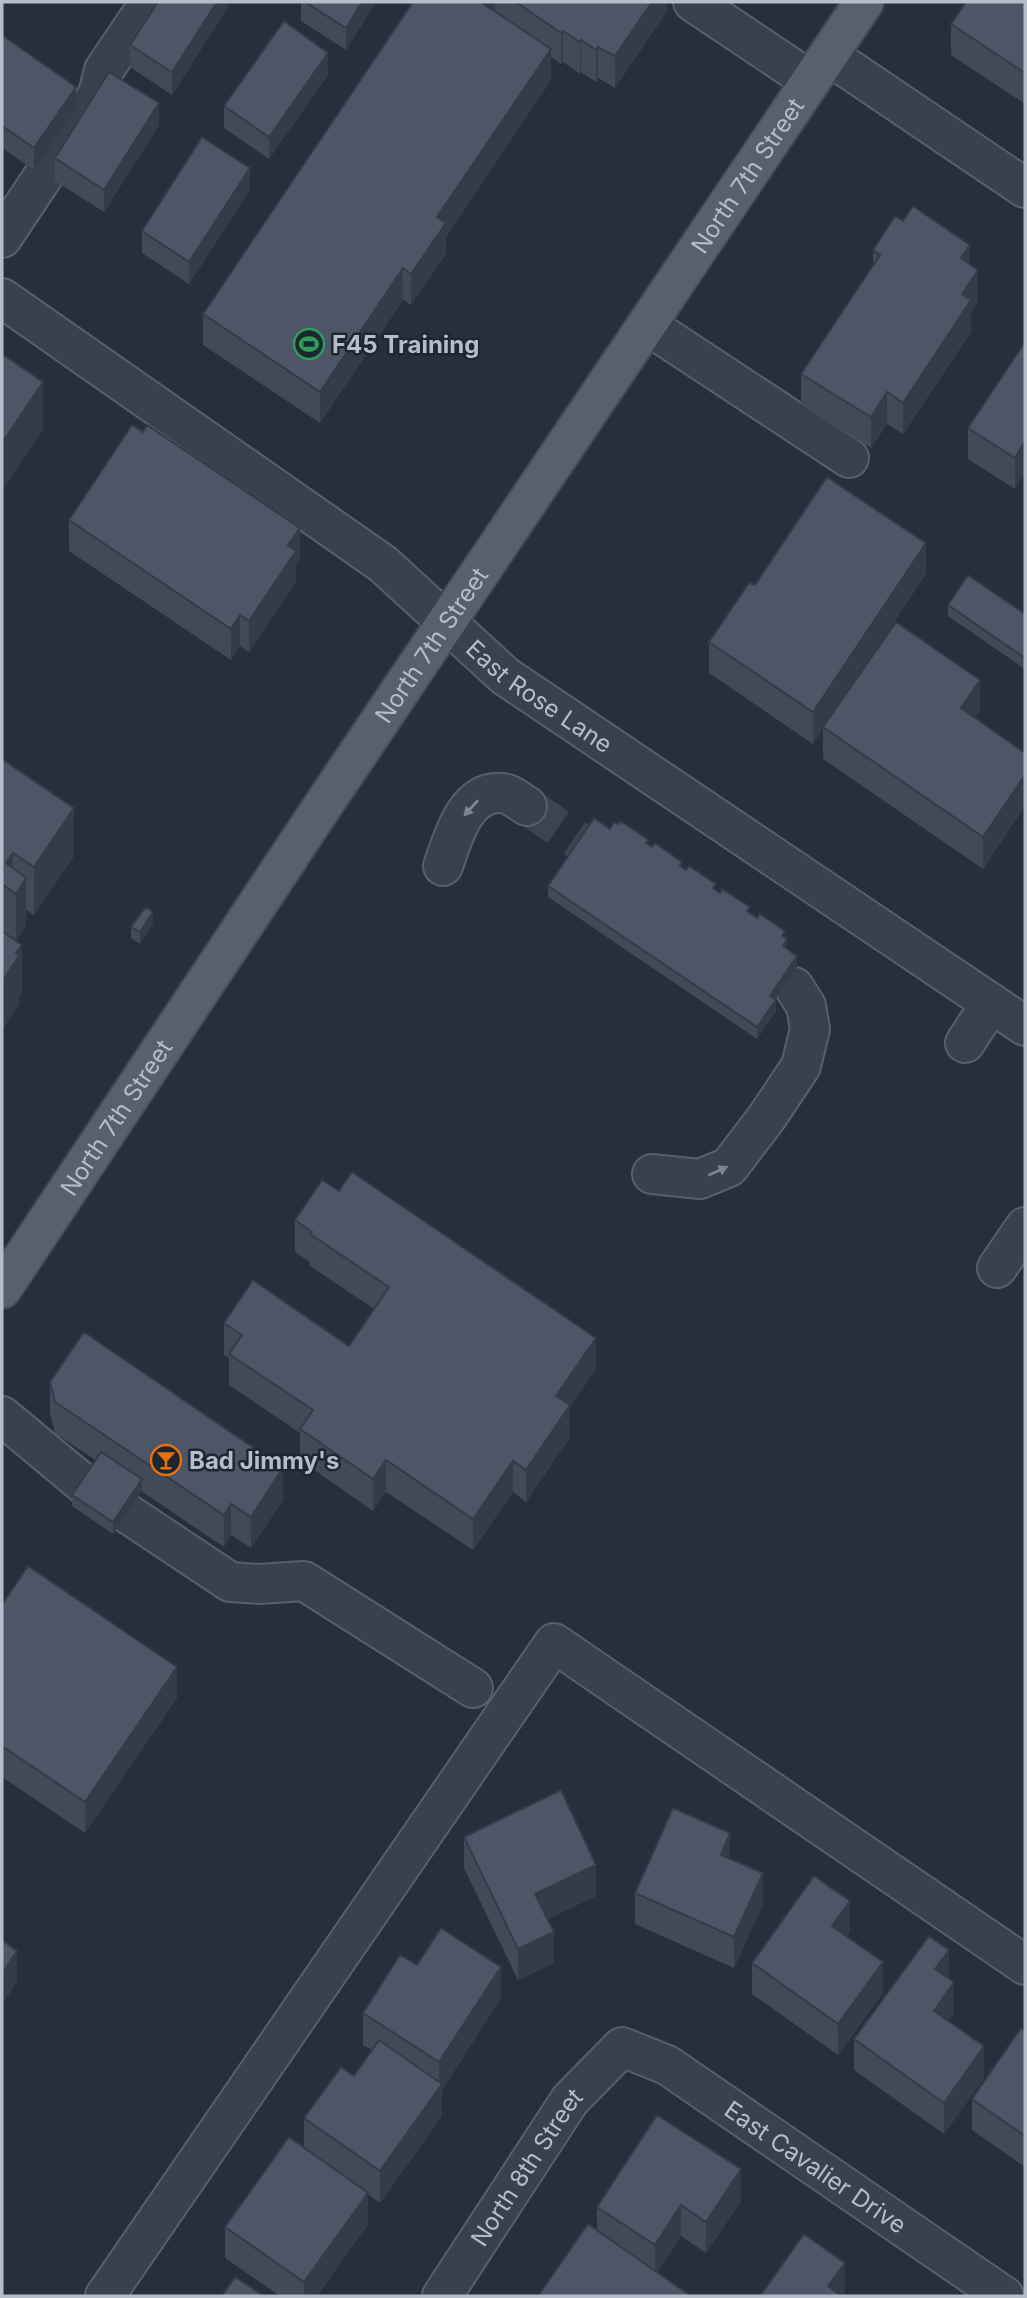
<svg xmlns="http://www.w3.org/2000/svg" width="1027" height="2298" font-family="Inter,sans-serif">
  <rect width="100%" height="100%" fill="#262f3d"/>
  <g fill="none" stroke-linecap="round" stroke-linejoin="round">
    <path stroke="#3c4452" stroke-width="38" stroke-dasharray="38 19" stroke-linecap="butt" d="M 527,806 L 621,870"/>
    <g stroke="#575f6b" stroke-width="42">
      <g id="minor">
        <path d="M 693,2 L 811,81"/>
        <path d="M 828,55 L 1025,188"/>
        <path d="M 2,238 L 98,94 L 104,70 L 150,2"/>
        <path id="s1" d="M 2,298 L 383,564 L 505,676 L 1025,1026"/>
        <path d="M 647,325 L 849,458"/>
        <path d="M 443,866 C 453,838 465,790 502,793 C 510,793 520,802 527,806"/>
        <path d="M 965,1043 L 991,1003"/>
        <path d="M 652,1174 L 700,1179 L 729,1167 L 767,1117 L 801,1066 L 810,1029 L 806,1006 L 794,987"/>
        <path d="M 997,1268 L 1025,1227"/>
        <path d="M 2,1416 L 86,1486 L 230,1582 L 259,1584 L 304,1581 L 473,1688"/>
        <path d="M 105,2296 L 554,1643 L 1025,1965"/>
        <path id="s2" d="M 442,2296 L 570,2100 L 622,2047 L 667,2065 L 1004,2296"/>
      </g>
    </g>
    <g stroke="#434a56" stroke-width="42">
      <g id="major">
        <path id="s3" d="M 2,1289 L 324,804 L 864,2"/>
      </g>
    </g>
    <use href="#minor" stroke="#39414d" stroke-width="38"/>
    <use href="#major" stroke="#58606d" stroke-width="38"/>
  </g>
  <path fill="#414a58" d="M 228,2 L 228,7 L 172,95 L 130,67 L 130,45 Z
    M 301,2 L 376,2 L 346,50 L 301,21 Z
    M 413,2 L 667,2 L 667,11 L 615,88 L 598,78 L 596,82 L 581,72 L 580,74 L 563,62 L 561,64 L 551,57 L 551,80 L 446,237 L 446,254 L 411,305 L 403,300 L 320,423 L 203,345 L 203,314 Z
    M 1025,2 L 1025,104 L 951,55 L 951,24 Z
    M 2,35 L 76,109 L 34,170 L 2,148 Z
    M 328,75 L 269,159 L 224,128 L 224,106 Z
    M 159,125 L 104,212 L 55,181 L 55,158 Z
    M 250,190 L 189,284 L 142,253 L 142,231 Z
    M 873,250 L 970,265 L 978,302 L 971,312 L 971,332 L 903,434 L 887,424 L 871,448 L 801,405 L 801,374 L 873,266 Z
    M 1025,342 L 1025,473 L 1015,489 L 968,459 L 968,428 Z
    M 143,432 L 300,559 L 296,565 L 296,582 L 249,652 L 240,646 L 231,660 L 69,551 L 69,520 Z
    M 926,574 L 846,693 L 980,711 L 975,718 L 1025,753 L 1025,806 L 983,869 L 823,759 L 823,728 L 813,744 L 709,673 L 709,642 L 755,585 Z
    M 948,605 L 1025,614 L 1025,669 L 948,616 Z
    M 2,759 L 74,856 L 34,915 L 26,910 L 26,926 L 16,941 L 22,993 L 19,996 L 19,1004 L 2,1030 Z
    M 610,829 L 649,845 L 785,938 L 787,949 L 797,967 L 776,999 L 776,1011 L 757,1039 L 548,897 L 548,886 Z
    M 153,924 L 140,944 L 131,938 L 131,927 Z
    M 295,1220 L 596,1369 L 570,1407 L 570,1437 L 526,1502 L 513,1492 L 473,1550 L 386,1492 L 373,1511 L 300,1460 L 300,1433 L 229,1385 L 229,1358 L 224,1355 L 224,1323 L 349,1346 L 374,1309 L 310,1266 L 310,1262 L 295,1252 Z
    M 50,1382 L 283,1500 L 251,1548 L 231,1535 L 224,1547 L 141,1491 L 113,1534 L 72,1506 L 72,1495 L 95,1460 L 55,1433 L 50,1414 Z
    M 2,1605 L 177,1698 L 85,1833 L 2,1777 Z
    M 464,1837 L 596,1896 L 548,1919 L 554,1963 L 518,1980 L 464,1868 Z
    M 730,1859 L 763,1904 L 734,1968 L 635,1924 L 635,1893 Z
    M 850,1932 L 847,1937 L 883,1993 L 838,2055 L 752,1994 L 752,1963 Z
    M 417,1965 L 501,1998 L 442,2090 L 442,2116 L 380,2203 L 368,2194 L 368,2224 L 317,2296 L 280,2296 L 225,2258 L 225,2227 L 304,2148 L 304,2118 L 354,2076 L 372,2050 L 363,2045 L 363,2013 Z
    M 949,1979 L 954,2014 L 949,2021 L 984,2078 L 944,2134 L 854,2070 L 854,2039 Z
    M 1025,2031 L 1025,2167 L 972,2130 L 972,2099 Z
    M 741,2201 L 706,2253 L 681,2236 L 657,2273 L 597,2230 L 597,2207 Z"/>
  <path fill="#353c47" d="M 217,2 L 228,2 L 228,7 L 172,95 L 172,72 Z
    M 362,2 L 376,2 L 346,50 L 346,28 Z
    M 486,2 L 495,2 L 495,19 L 484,4 Z
    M 652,2 L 667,2 L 667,11 L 615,88 L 615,56 Z
    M 563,31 L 563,62 L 561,64 L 561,33 Z
    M 581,40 L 581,72 L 580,74 L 580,42 Z
    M 598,47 L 598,78 L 596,82 L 596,50 Z
    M 551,49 L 551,80 L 446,237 L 446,254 L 411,305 L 411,274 L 437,217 Z
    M 328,53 L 328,75 L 269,159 L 269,137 Z
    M 76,87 L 76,109 L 34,170 L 34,148 Z
    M 159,103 L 159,125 L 104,212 L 104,190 Z
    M 250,168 L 250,190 L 189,284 L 189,262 Z
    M 970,245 L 970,276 L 961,258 Z
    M 403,268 L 403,300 L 320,423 L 320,392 Z
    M 978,270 L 978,302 L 971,312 L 971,332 L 903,434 L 903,403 L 962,294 Z
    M 43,382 L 43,430 L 2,491 L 2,443 Z
    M 887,392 L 887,424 L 871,448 L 871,417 Z
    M 1025,441 L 1025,473 L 1015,489 L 1015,458 Z
    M 300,528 L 300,559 L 296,565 L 296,582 L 249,652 L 249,621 L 288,545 Z
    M 926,543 L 926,574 L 813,744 L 813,712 Z
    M 240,615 L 240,646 L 231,660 L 231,629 Z
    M 980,680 L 980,711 L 961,739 L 961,708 Z
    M 1025,775 L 1025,806 L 983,869 L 983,837 Z
    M 74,808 L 74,856 L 34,915 L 34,867 Z
    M 13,853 L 13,891 L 6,863 Z
    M 26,878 L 26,926 L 16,941 L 16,894 Z
    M 153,912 L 153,924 L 140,944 L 140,932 Z
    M 787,939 L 787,951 L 783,946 Z
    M 22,945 L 22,993 L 19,996 L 19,1004 L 2,1030 L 2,982 L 16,953 Z
    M 797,956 L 797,967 L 770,1007 L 770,996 Z
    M 776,1000 L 776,1011 L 757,1039 L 757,1027 Z
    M 596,1338 L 596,1369 L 570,1407 L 570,1437 L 526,1502 L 526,1470 L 556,1396 Z
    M 386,1460 L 386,1492 L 373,1511 L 373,1479 Z
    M 513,1461 L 513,1492 L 473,1550 L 473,1519 Z
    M 283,1468 L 283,1500 L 251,1548 L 251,1517 Z
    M 142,1479 L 142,1491 L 113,1534 L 113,1522 Z
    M 231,1504 L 231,1535 L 224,1547 L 224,1515 Z
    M 177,1667 L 177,1698 L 85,1833 L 85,1802 Z
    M 730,1833 L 730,1864 L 721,1855 Z
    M 596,1865 L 596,1896 L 535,1925 L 535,1894 Z
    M 763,1873 L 763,1904 L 734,1968 L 734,1937 Z
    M 850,1901 L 850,1932 L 832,1957 L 832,1926 Z
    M 554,1932 L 554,1963 L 518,1980 L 518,1949 Z
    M 949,1950 L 949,1982 L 935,1969 Z
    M 17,1951 L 17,1982 L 2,2005 L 2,1974 Z
    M 883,1962 L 883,1993 L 838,2055 L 838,2024 Z
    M 501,1967 L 501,1998 L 442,2090 L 442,2116 L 380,2203 L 380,2171 L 439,2088 L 439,2062 Z
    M 954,1982 L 954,2014 L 934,2042 L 934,2011 Z
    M 984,2046 L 984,2078 L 944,2134 L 944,2103 Z
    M 741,2169 L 741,2201 L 706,2253 L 706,2222 Z
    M 368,2193 L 368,2224 L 317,2296 L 304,2296 L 304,2282 Z
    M 681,2205 L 681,2236 L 655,2277 L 655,2245 Z
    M 845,2263 L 845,2294 L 843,2296 L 828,2296 L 828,2286 Z"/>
  <path fill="#4c5666" stroke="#353c47" stroke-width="2" d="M 158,2 L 217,2 L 172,72 L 130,45 Z
    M 305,2 L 362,2 L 346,28 Z
    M 413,2 L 486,2 L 484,4 L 551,49 L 437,217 L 446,223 L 411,274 L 403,268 L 320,392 L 203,314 Z
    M 516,2 L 652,2 L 615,56 L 598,47 L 596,50 L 581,40 L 580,42 L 563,31 L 561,33 Z
    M 966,2 L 1025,2 L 1025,73 L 951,24 Z
    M 284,21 L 328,53 L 269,137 L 224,106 Z
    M 2,35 L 76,87 L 34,148 L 2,126 Z
    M 109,72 L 159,103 L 104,190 L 55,158 Z
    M 202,137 L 250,168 L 189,262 L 142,231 Z
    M 913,206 L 970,245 L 961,258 L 978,270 L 962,294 L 971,300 L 903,403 L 887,392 L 871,417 L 801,374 L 880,255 L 873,250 L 895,216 L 903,221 Z
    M 1025,342 L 1025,441 L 1015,458 L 968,428 Z
    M 2,354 L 43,382 L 2,443 Z
    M 132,425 L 143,432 L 147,425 L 300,528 L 288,545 L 296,551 L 249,621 L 240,615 L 231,629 L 69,520 Z
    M 827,477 L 926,543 L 813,712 L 709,642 L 749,583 L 755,585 Z
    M 968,575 L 1025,614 L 1025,658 L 948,605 Z
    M 896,622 L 980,680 L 961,708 L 1025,753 L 1025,775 L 983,837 L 823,727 Z
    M 2,759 L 74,808 L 34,867 L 13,853 L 6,863 L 26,878 L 16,894 L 2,884 Z
    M 594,818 L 610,829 L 614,822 L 618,824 L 620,821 L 649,840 L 646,843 L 652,847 L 655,843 L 682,862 L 680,866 L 686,870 L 689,866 L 716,884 L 713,888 L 720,893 L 722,889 L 750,907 L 747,911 L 757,918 L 760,914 L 785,931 L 782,936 L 787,939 L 783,946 L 797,956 L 770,996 L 776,1000 L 757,1027 L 548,886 Z
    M 146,907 L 153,912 L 140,932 L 131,927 Z
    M 2,931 L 22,945 L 16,953 L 19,956 L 2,982 Z
    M 352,1172 L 596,1338 L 556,1396 L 570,1405 L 526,1470 L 513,1461 L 473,1519 L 386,1460 L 373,1479 L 300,1429 L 313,1410 L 229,1354 L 242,1335 L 224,1323 L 253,1280 L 349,1346 L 389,1287 L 310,1234 L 312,1232 L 295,1220 L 322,1180 L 339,1191 Z
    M 84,1332 L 283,1468 L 251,1517 L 231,1504 L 224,1515 L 55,1402 L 50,1382 Z
    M 101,1452 L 142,1479 L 113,1522 L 72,1495 Z
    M 28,1566 L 177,1667 L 85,1802 L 2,1746 L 2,1605 Z
    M 561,1790 L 596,1865 L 535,1894 L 554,1932 L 518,1949 L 464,1837 Z
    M 673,1808 L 730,1833 L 721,1855 L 763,1873 L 734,1937 L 635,1893 Z
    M 814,1876 L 850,1901 L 832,1926 L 883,1962 L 838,2024 L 752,1963 Z
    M 441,1928 L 501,1967 L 439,2062 L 363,2013 L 400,1955 L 417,1965 Z
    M 929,1936 L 949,1950 L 935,1969 L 954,1982 L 934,2011 L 984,2046 L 944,2103 L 854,2039 Z
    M 2,1940 L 17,1951 L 2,1974 Z
    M 1021,2028 L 1025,2031 L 1025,2136 L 972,2099 Z
    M 379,2040 L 442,2084 L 380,2171 L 304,2118 L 341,2067 L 354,2076 Z
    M 657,2115 L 741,2169 L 706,2222 L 681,2205 L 655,2245 L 597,2207 Z
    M 289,2137 L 368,2193 L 304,2282 L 225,2227 Z
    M 588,2224 L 691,2296 L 538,2296 Z
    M 804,2234 L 845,2263 L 828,2286 L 842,2296 L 760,2296 Z
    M 235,2277 L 264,2296 L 222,2296 Z"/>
  <defs><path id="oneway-solid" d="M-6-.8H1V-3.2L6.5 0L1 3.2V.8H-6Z" transform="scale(1.75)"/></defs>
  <g fill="#7e8591">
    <use href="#oneway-solid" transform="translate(471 808) rotate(132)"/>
    <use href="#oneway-solid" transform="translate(718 1171) rotate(-24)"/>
  </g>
  <defs>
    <g id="stadium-ring" transform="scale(1.575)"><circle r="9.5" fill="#1e2632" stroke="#2e9e5b" stroke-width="1.5"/><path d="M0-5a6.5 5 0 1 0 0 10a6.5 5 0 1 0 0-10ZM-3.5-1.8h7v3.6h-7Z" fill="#2e9e5b"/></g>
    <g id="bar-ring" transform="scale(1.575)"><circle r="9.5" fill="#1e2632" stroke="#e8710a" stroke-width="1.5"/><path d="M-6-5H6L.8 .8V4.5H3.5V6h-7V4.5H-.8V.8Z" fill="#e8710a"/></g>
  </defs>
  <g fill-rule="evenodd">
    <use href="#stadium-ring" x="309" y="344"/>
    <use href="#bar-ring" x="166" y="1460"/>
  </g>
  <g text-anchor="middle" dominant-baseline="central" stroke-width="5" stroke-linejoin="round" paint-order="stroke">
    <g font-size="24" fill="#b6bcc8" stroke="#1e2632">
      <text stroke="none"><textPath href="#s3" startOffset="1340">North 7th Street</textPath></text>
      <text stroke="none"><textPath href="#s3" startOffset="774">North 7th Street</textPath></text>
      <text stroke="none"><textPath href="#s1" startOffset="670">East Rose Lane</textPath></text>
      <text stroke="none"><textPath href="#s3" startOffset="206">North 7th Street</textPath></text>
      <text stroke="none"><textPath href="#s2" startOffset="537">East Cavalier Drive</textPath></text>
      <text stroke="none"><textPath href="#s2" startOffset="154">North 8th Street</textPath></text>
    </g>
    <g font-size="24" font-weight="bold" fill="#b6bcc8" stroke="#1e2632" text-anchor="start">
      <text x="332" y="344">F45 Training</text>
      <text x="189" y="1460">Bad Jimmy's</text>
    </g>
  </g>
  <rect width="1027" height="2298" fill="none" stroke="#b6bcc8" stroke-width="7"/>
</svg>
